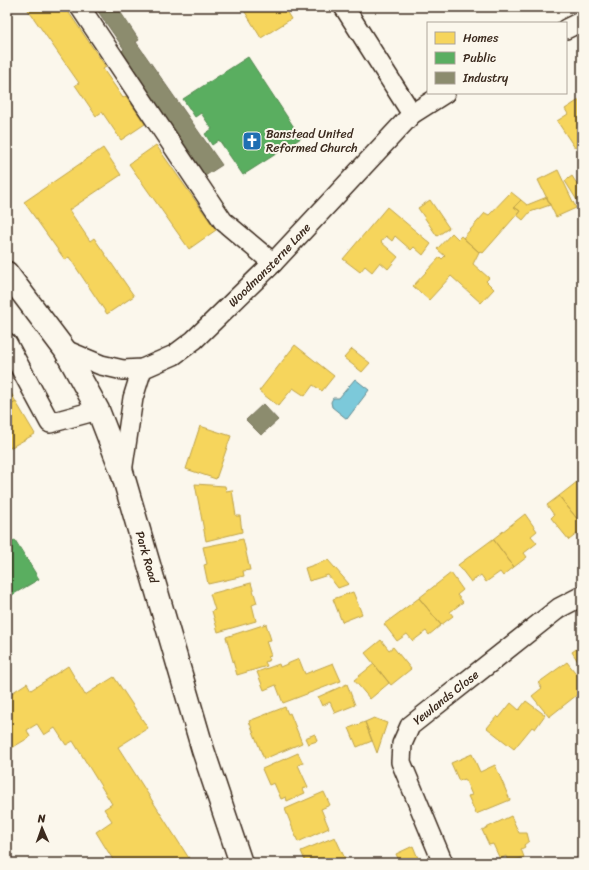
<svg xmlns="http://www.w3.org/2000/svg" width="589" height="870" font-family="Sriracha,sans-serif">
  <rect width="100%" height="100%" fill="#fbf7ec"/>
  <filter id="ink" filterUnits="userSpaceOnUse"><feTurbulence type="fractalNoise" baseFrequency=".025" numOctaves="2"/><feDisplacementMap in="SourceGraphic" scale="8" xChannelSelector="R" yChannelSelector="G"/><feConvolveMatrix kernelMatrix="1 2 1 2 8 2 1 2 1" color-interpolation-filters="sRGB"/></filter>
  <g filter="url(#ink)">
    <path fill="#7cc9da" stroke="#62898f" d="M 355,379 L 369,390 L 347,419 L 332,407 L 331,402 L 333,398 L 339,398 Z"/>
    <path fill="#f6d55c" stroke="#bea249" d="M 26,7 L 65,7 L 106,67 L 103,69 L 123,98 L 126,96 L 145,124 L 121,140 L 102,112 L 96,116 L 75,85 L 79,83 Z
      M 242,7 L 289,7 L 290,9 L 286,11 L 291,19 L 261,38 Z
      M 582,98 L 582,144 L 575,148 L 557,121 L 568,114 L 565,109 Z
      M 156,145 L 216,230 L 189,249 L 129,164 Z
      M 103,148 L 121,175 L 69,210 L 90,241 L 94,238 L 134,296 L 107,314 L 69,257 L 65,260 L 24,202 Z
      M 558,170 L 576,208 L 556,217 L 538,180 Z
      M 572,176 L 582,192 L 582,204 L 580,205 L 565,181 Z
      M 511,192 L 521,200 L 514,207 L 520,211 L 483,253 L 480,251 L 479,252 L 463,238 L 485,213 L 489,215 Z
      M 547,197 L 550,205 L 530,212 L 523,220 L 517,215 L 520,211 L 514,207 L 521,200 L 527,205 Z
      M 430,200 L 449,228 L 437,236 L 418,208 Z
      M 387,207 L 431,244 L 423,255 L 414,247 L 411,250 L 395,236 L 392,241 L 386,236 L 381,242 L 398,257 L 388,269 L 380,262 L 372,272 L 365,266 L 360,272 L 343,259 Z
      M 452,233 L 458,239 L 461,236 L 479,252 L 473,264 L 489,278 L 486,281 L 494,289 L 481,303 L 451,276 L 429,300 L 413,286 L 440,257 L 442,259 L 445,256 L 437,249 Z
      M 295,345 L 334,376 L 322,391 L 313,385 L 305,396 L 293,388 L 278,406 L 259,391 Z
      M 352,349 L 370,363 L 362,372 L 344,358 Z
      M 7,386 L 16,402 L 7,407 Z
      M 16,402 L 35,434 L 8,449 L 7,407 Z
      M 200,426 L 231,436 L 216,479 L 186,469 Z
      M 582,478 L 582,525 L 559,496 Z
      M 195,484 L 225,486 L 226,491 L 232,490 L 236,516 L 240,516 L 242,532 L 206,541 Z
      M 559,496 L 582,525 L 582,530 L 569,540 L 551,518 L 554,515 L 547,505 Z
      M 525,514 L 537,531 L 531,536 L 537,543 L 524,553 L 527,557 L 514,567 L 493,539 Z
      M 243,539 L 250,570 L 243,571 L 244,576 L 208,584 L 204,565 L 207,564 L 203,547 Z
      M 493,539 L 514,567 L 503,576 L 500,572 L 486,582 L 481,575 L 471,582 L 458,565 Z
      M 328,560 L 349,584 L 338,588 L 328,575 L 309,581 L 305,568 Z
      M 451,573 L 463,590 L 457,595 L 463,602 L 450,612 L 453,616 L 441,625 L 419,598 Z
      M 251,583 L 257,603 L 252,605 L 256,621 L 218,632 L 212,611 L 215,610 L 210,594 Z
      M 353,592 L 362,614 L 342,622 L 333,599 Z
      M 419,598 L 441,625 L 429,635 L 426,631 L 413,641 L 407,634 L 397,641 L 384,624 Z
      M 266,624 L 271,640 L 266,641 L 271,656 L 268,657 L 270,660 L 265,662 L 267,666 L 237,675 L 226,637 Z
      M 381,640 L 389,650 L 393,647 L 411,669 L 391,685 L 365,653 Z
      M 582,645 L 582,668 L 572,652 Z
      M 299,659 L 305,674 L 333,663 L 341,681 L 283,703 L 276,685 L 264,690 L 257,672 L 279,664 L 280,667 Z
      M 567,662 L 582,681 L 582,691 L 549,717 L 532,696 L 542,688 L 538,683 Z
      M 374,664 L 389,683 L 370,699 L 354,680 Z
      M 68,666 L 85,695 L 114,677 L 148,728 L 118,747 L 192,863 L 115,863 L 96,832 L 112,821 L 104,809 L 112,804 L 73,741 L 66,745 L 55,728 L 44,735 L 37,724 L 27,730 L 30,737 L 10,749 L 7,744 L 7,696 L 27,683 L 31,690 Z
      M 347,684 L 355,705 L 335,713 L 330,702 L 322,706 L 318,697 Z
      M 526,701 L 545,715 L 535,729 L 532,727 L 514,749 L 487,728 L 497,716 L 499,718 L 511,703 L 519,710 Z
      M 285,707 L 288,714 L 290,713 L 302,743 L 264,759 L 249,721 Z
      M 374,718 L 387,723 L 377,753 L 365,722 Z
      M 365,722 L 372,741 L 357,747 L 349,728 Z
      M 315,734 L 317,741 L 308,744 L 305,738 Z
      M 298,753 L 303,763 L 298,765 L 308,787 L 303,789 L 305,793 L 287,801 L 286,797 L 281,799 L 274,783 L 269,785 L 262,769 Z
      M 472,754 L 480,772 L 495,765 L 510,800 L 476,814 L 468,796 L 472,795 L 465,779 L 459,781 L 451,763 Z
      M 324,792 L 330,805 L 321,809 L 329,828 L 298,842 L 285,809 Z
      M 511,816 L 519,833 L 527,833 L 529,841 L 524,845 L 525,847 L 521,849 L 524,857 L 509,863 L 506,856 L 500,859 L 493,844 L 489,845 L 482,830 Z
      M 335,837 L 347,863 L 306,863 L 301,851 Z
      M 413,846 L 420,863 L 400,863 L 396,854 Z"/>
    <path fill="#5aae61" stroke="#51864d" d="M 248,57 L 301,138 L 243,175 L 219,140 L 212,145 L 205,134 L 212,129 L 201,113 L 195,117 L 183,99 Z
      M 15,540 L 39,579 L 7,598 L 7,544 Z"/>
    <path fill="#8c8c6e" stroke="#746f56" d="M 95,7 L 117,7 L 139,40 L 136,42 L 222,165 L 205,176 L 121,52 L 124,49 Z
      M 263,404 L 278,420 L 261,435 L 246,420 Z"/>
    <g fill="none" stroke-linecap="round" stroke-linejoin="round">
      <g stroke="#3b2a1e" stroke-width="22">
        <g id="street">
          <path d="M 80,7 L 223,221 L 273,263"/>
          <path d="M 344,7 L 412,114"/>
          <path d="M 566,29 L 582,21"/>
          <path d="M 7,343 L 50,423 L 98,410"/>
          <path id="s1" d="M 65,350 L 101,365 L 123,370 L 142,369 L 174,355 L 194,340 L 273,263 L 412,114 L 445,93"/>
          <path d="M 122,472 L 133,398 L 142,369"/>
          <path id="s2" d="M 443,863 L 401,762 L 402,744 L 410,726 L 559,608 L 582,596"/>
        </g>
      </g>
      <g stroke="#3b2a1e" stroke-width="25">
        <g id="secondary">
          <path id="s3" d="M 7,273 L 65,350 L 98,410 L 122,472 L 203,750 L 241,863"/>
        </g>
      </g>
      <use href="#street" stroke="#fbf7ec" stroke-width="19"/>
      <use href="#secondary" stroke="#fbf7ec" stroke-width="22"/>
    </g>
  </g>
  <defs>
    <g id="church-square" transform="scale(1)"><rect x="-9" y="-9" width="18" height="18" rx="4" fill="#1f6fb2" stroke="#fbf7ec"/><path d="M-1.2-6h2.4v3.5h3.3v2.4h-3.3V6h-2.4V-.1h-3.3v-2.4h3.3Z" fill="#fff"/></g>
  </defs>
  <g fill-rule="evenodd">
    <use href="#church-square" x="252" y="141"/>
  </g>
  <g text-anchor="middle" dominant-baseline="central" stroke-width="4" stroke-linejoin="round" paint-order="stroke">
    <g font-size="12" fill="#3b2a1e" stroke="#fbf7ec" text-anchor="start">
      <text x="266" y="134">Banstead United<tspan x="266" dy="14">Reformed Church</tspan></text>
    </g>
    <g font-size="12" fill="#3b2a1e" stroke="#fbf7ec">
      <text stroke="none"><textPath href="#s1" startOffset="247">Woodmansterne Lane</textPath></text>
      <text stroke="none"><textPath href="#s3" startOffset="320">Park Road</textPath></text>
      <text stroke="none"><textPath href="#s2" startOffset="193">Yewlands Close</textPath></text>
    </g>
  </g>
  <rect width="589" height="870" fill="none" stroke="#fbf7ec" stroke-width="24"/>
  <rect x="12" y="12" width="565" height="846" fill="none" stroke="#3b2a1e" stroke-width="1.5" filter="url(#ink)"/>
  <rect x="427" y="22" width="140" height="72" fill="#fbf7ec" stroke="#aea59a"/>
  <rect x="435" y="32" width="20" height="12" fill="#f6d55c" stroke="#aea59a"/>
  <text x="463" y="42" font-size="12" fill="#3b2a1e">Homes</text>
  <rect x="435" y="52" width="20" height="12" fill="#5aae61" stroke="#aea59a"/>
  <text x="463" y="62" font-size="12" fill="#3b2a1e">Public</text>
  <rect x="435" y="72" width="20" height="12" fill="#8c8c6e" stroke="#aea59a"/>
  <text x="463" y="82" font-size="12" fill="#3b2a1e">Industry</text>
  <g transform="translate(42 828) rotate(358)" stroke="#fbf7ec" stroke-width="3" paint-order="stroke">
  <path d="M0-3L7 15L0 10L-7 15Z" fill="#3b2a1e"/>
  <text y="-6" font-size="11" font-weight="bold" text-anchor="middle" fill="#3b2a1e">N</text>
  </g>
</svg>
